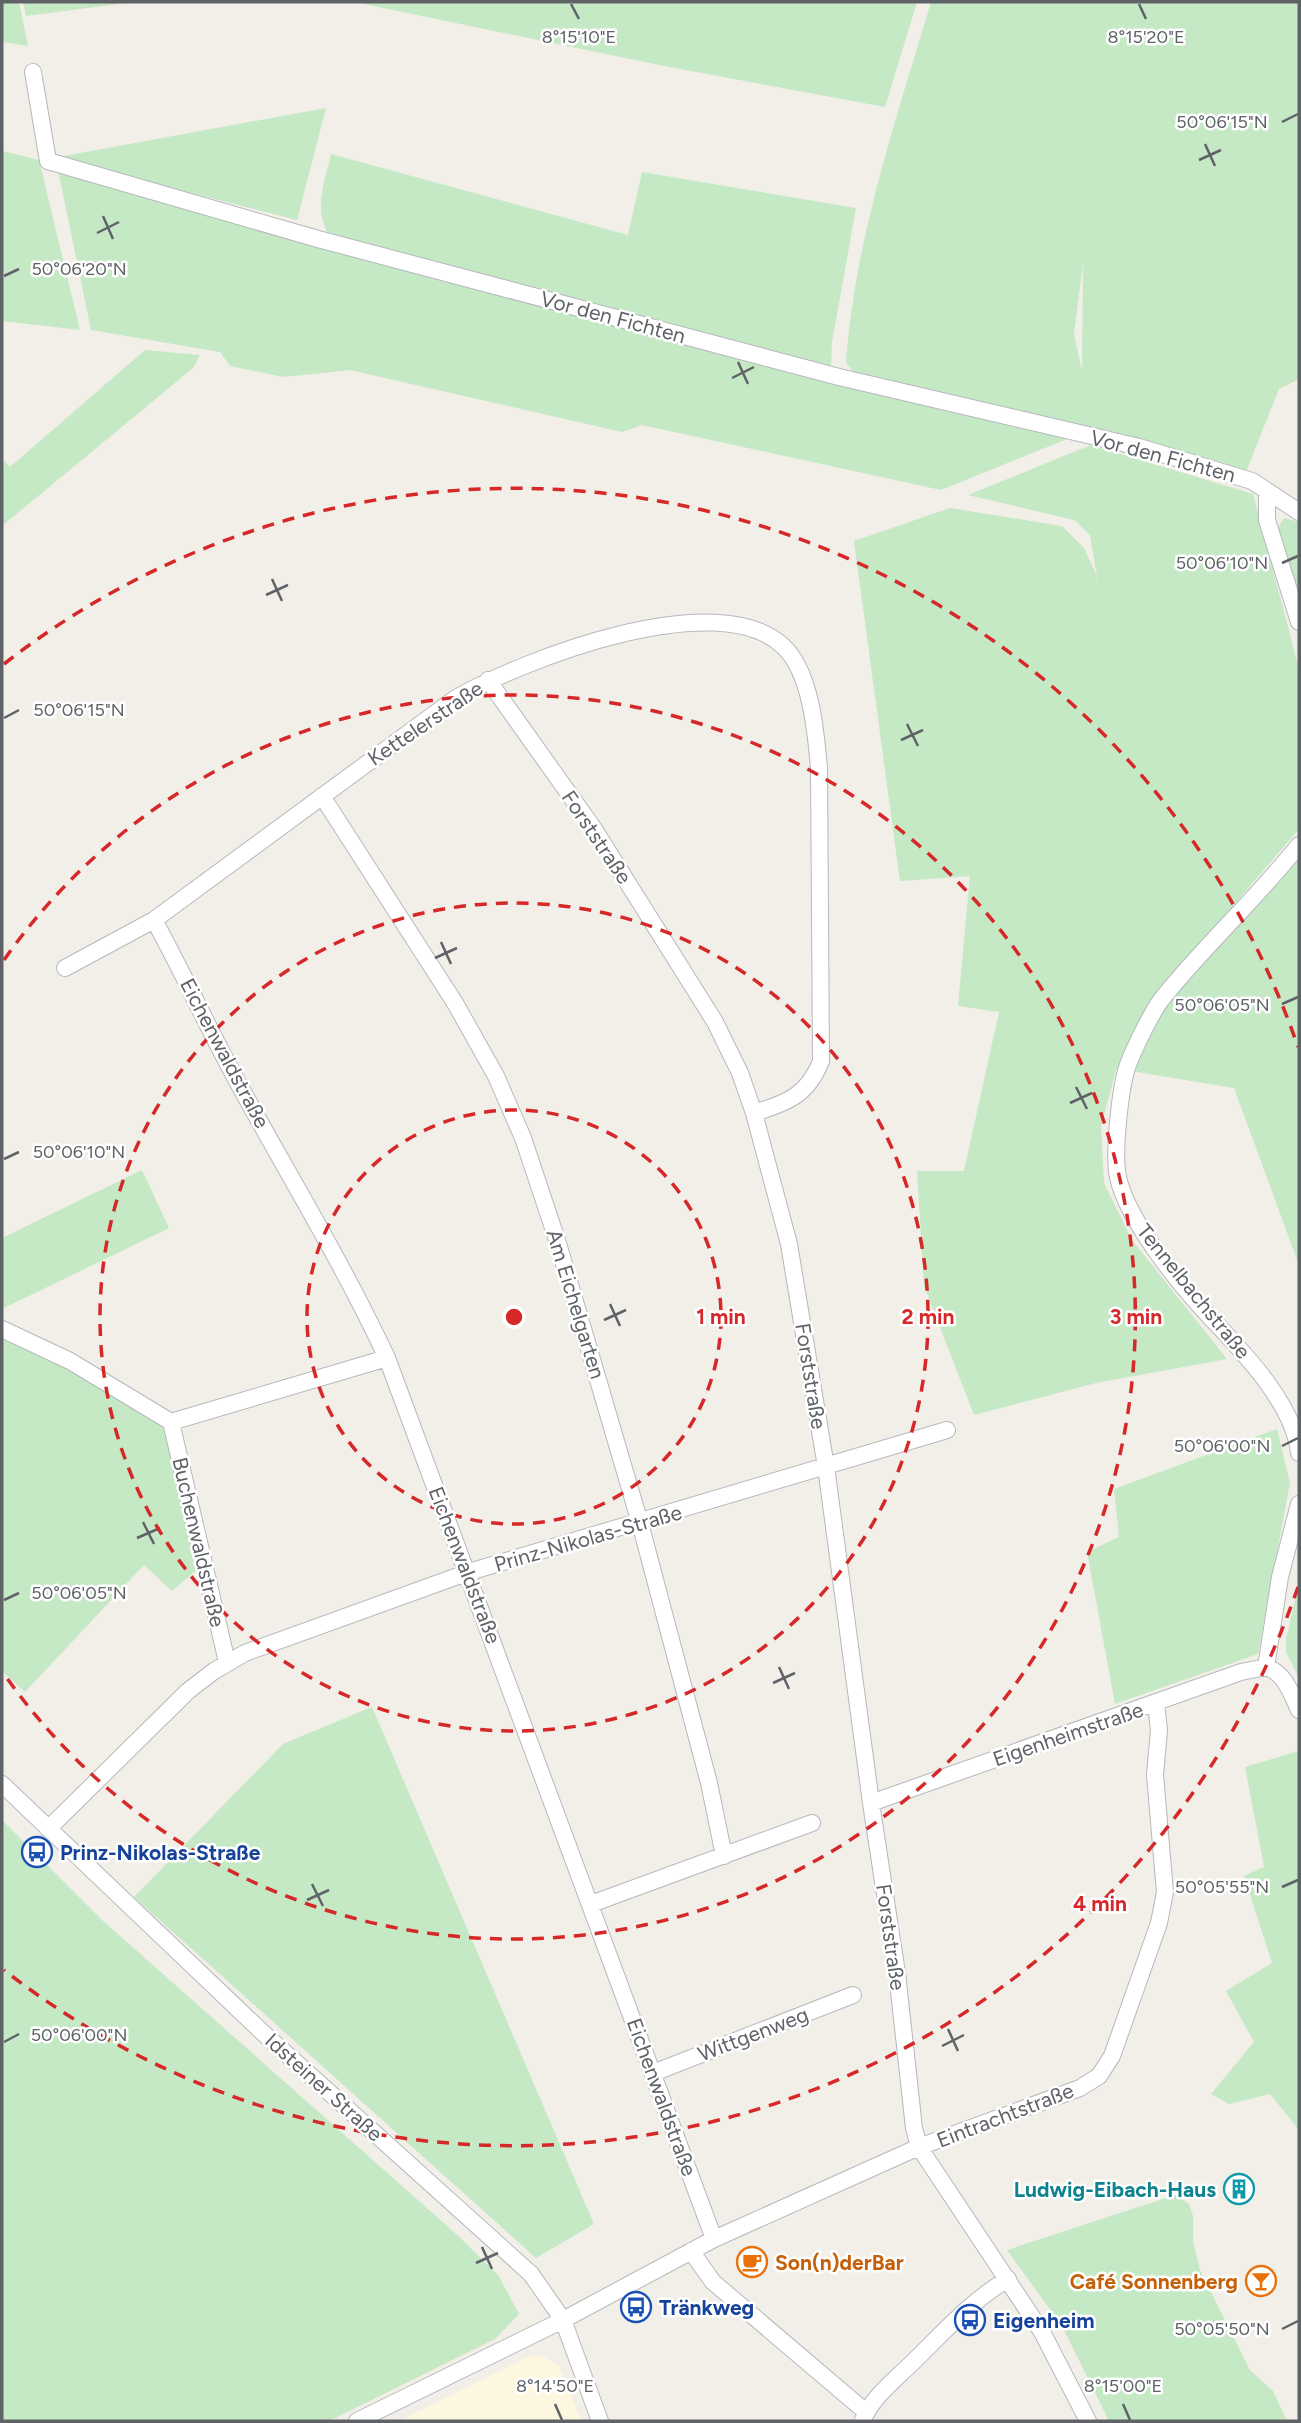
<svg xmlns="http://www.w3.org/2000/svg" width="1301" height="2423" font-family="Figtree,sans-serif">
  <rect width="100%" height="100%" fill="#f1efe8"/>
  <path fill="#fef7e0" d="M 536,2355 L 546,2358 L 559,2367 L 581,2421 L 399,2421 L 524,2359 Z"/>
  <path fill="#c5e8c5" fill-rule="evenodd" d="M 2,2 L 19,2 L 28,46 L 2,42 Z
    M 23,2 L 134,2 L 26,16 Z
    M 365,2 L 917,2 L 885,107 L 664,66 L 364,4 Z
    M 931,2 L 1299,2 L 1299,379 L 1279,389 L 1246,472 L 854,373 L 846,362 C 855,238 896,120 931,2 ZM 1083,264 L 1082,371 L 1074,334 Z
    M 326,108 L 297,220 L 53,158 Z
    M 2,151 L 39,160 L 80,330 L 2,321 Z
    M 331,154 L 628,235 L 642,172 L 856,208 L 832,342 L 831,368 L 619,313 L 327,232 C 314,206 325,181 331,154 Z
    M 58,170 L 1067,439 L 941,490 L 642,425 L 622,432 L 350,370 L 284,377 L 230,366 L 220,352 L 91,330 Z
    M 145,350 L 200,355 L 193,368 L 2,526 L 2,459 L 10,467 Z
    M 1091,445 L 1253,494 L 1299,669 L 1299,829 L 1159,992 L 1116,1070 L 1101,1126 L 1104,1183 L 1132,1240 L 1227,1359 L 1096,1383 L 974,1415 L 924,1286 L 917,1171 L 964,1171 L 999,1012 L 958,1006 L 970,876 L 900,881 L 854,541 L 950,508 L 1062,526 L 1084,548 L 1096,574 L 1100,595 L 1090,535 L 1074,520 L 968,495 Z
    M 1284,518 L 1299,522 L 1299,617 L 1276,531 Z
    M 1299,848 L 1299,1265 L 1234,1088 L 1131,1071 L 1164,1005 Z
    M 142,1170 L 169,1228 L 2,1309 L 2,1238 Z
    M 2,1335 L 71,1367 L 168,1428 L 198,1569 L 172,1591 L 144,1565 L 25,1692 L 2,1671 Z
    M 1277,1429 L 1290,1483 L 1258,1654 L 1115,1704 L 1087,1552 L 1119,1537 L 1114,1489 Z
    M 1299,1584 L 1299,1678 L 1286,1652 L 1286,1639 Z
    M 372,1707 L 594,2224 L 536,2258 L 134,1897 L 283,1744 Z
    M 1299,1751 L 1299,2130 L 1270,2094 L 1229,2104 L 1211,2094 L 1254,2042 L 1226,1991 L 1272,1963 L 1244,1876 L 1264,1867 L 1245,1767 Z
    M 2,1820 L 102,1920 L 454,2232 L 498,2275 L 519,2314 L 495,2339 L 329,2421 L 2,2421 Z
    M 1175,2195 L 1189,2204 L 1193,2216 L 1193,2242 L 1200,2270 L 1250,2370 L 1273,2391 L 1287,2421 L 1109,2421 L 1062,2326 L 1007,2250 Z"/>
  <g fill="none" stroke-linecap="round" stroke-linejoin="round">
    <g stroke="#b5b8bc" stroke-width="18">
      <path id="minor" d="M 33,72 L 48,161 L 318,239 L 839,377 L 1139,447 L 1252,481 L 1299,512
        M 1267,491 L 1267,520 L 1299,622
        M 488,680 L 594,829 L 715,1022 L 740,1073 L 754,1113 L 789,1244 L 826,1467 L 871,1803 L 897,1973 L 914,2128 L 919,2147 L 1042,2332 L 1088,2421
        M 322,796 L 455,1003 L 496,1076 L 523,1138 L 557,1240 L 640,1523 L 709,1783 L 724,1856
        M 1299,845 C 1256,899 1204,946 1161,1000 C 1152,1012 1130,1056 1126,1071 C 1120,1093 1113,1155 1118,1177 C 1127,1220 1180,1285 1210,1317 C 1243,1352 1294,1404 1299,1453
        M 154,920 C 185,976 211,1035 242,1090 C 291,1179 344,1266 387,1358 L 714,2239
        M 65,968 L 154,920 L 456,698 C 523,660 718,583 784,647 C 811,673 816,733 819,768 L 821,1061 C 808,1095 787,1103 754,1113
        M 2,1329 L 70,1361 L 171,1422 L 387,1358
        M 171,1422 L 227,1662
        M 1266,1667 L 1280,1577 L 1299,1504
        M 1266,1667 C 1285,1673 1291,1693 1299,1710
        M 2,1784 L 261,2031 L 531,2274 L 563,2320 L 600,2421
        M 871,1803 L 1241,1672 L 1266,1667
        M 48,1829 L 188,1691 L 214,1671 L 245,1653 L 469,1572 L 947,1430
        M 591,1904 L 812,1823
        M 653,2073 L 853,1995
        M 691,2251 L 713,2282 L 866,2412
        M 863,2420 C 872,2397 896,2379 913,2362 C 943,2333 972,2300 1008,2279
        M 357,2421 L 563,2320 L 714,2239 L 919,2147 L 1080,2088 L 1099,2076 L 1112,2056 L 1159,1923 L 1165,1892 L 1155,1775 L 1159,1730 L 1156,1703"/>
    </g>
    <use href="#minor" stroke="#fff" stroke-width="16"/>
  </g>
  <path fill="none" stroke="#5f6368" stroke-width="2.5" d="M 571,4 L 579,19M 1139,4 L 1146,19M 1282,122 L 1298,114M 1205,144 L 1215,166M 1199,160 L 1221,150M 103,216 L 113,239M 97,233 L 119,222M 4,276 L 19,269M 738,362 L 748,384M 732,378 L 754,367M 1282,563 L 1298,556M 272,579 L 282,601M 266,595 L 288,585M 4,718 L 19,710M 907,724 L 918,746M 901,740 L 923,730M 441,942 L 451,964M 435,958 L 457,948M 1282,1004 L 1298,997M 1076,1087 L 1087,1109M 1070,1103 L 1092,1093M 4,1159 L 19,1152M 610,1304 L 620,1326M 604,1320 L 626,1310M 1282,1446 L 1298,1438M 143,1522 L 154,1544M 137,1538 L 160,1528M 4,1600 L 19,1593M 779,1667 L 789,1689M 773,1683 L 795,1673M 312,1884 L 323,1906M 1282,1887 L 1298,1880M 307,1900 L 329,1890M 948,2029 L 958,2051M 4,2042 L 19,2034M 942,2046 L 964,2035M 482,2247 L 492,2269M 476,2263 L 498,2253M 1282,2329 L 1298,2321M 555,2404 L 562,2420M 1123,2404 L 1130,2420"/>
  <g fill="none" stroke="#d62828" stroke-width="3.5" stroke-dasharray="12 9">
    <circle cx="514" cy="1317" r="207"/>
    <circle cx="514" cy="1317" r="414"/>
    <path d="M4 960A622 622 0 1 1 4 1674"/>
    <path d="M1298 1587A829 829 0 0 1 4 1970M4 664A829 829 0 0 1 1298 1047"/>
  </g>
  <defs>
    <g id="bus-ring" transform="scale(1.575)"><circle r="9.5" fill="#fff" stroke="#1a4fb4" stroke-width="1.5"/><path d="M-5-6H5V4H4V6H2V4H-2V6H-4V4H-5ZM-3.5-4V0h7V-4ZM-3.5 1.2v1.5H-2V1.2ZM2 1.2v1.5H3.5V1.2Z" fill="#1a4fb4"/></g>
    <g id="building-ring" transform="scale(1.575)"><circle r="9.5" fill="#fff" stroke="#0f9aa8" stroke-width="1.5"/><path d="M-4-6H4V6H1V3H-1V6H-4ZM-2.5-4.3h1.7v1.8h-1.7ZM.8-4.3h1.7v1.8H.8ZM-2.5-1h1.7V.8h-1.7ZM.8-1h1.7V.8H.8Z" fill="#0f9aa8"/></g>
    <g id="cafe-ring" transform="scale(1.575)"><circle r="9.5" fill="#fff" stroke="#e8710a" stroke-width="1.5"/><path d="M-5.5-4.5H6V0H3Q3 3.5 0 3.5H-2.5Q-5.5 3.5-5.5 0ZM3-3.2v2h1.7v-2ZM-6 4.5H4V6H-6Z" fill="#e8710a"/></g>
    <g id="bar-ring" transform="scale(1.575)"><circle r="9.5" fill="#fff" stroke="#e8710a" stroke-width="1.5"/><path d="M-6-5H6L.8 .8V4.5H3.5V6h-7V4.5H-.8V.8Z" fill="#e8710a"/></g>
  </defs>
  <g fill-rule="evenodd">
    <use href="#bus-ring" x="37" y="1852"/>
    <use href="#building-ring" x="1239" y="2189"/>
    <use href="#cafe-ring" x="752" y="2262"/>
    <use href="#bar-ring" x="1261" y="2281"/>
    <use href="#bus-ring" x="636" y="2307"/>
    <use href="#bus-ring" x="970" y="2320"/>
  </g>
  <g text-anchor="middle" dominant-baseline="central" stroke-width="5" stroke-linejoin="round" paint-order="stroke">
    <g font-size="21" fill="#5f6368" stroke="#fff">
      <text transform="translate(613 317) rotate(15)">Vor den Fichten</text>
      <text transform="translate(1163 456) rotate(15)">Vor den Fichten</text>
      <text transform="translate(425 723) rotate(-34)">Kettelerstraße</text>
      <text transform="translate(597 837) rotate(56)">Forststraße</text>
      <text transform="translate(225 1053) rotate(62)">Eichenwaldstraße</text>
      <text transform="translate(1194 1291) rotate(51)">Tennelbachstraße</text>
      <text transform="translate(576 1304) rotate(73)">Am Eichelgarten</text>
      <text transform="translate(811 1376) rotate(81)">Forststraße</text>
      <text transform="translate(588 1538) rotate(-16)">Prinz-Nikolas-Straße</text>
      <text transform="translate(199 1542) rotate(77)">Buchenwaldstraße</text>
      <text transform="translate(465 1565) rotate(69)">Eichenwaldstraße</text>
      <text transform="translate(1068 1734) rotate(-19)">Eigenheimstraße</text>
      <text transform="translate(891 1937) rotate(82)">Forststraße</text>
      <text transform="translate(753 2034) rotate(-21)">Wittgenweg</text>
      <text transform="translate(324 2087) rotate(42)">Idsteiner Straße</text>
      <text transform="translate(662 2097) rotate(70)">Eichenwaldstraße</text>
      <text transform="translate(1005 2115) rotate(-21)">Eintrachtstraße</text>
    </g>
    <g font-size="21" font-weight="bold" fill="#164399" stroke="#fff" text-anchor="start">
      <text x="60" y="1852">Prinz-Nikolas-Straße</text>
      <text x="659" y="2307">Tränkweg</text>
      <text x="993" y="2320">Eigenheim</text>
    </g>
    <g font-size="21" font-weight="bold" fill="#0d838f" stroke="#fff" text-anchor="end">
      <text x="1216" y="2189">Ludwig-Eibach-Haus</text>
    </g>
    <g font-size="21" font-weight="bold" fill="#c56008" stroke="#fff" text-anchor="start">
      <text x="775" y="2262">Son(n)derBar</text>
      <text x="1238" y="2281" text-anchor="end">Café Sonnenberg</text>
    </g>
  </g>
  <g font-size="18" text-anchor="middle" fill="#5f6368" stroke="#fff" stroke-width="5" stroke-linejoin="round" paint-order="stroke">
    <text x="579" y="43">8°15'10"E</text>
    <text x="1146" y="43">8°15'20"E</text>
    <text x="1222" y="128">50°06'15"N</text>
    <text x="79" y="275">50°06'20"N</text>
    <text x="1222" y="569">50°06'10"N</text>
    <text x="79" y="716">50°06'15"N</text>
    <text x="1222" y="1011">50°06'05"N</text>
    <text x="79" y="1158">50°06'10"N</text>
    <text x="1222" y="1452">50°06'00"N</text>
    <text x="79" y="1599">50°06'05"N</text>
    <text x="1222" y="1893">50°05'55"N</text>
    <text x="79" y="2041">50°06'00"N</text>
    <text x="1222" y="2335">50°05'50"N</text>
    <text x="555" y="2392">8°14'50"E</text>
    <text x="1123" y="2392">8°15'00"E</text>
  </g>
  <circle cx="514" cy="1317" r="10" fill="#d62828" stroke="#fff" stroke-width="3.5"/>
  <g font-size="21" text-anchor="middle" font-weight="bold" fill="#d62828" stroke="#fff" stroke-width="5" stroke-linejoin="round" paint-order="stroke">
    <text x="721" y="1324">1 min</text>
    <text x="928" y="1324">2 min</text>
    <text x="1136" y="1324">3 min</text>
    <text x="1100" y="1911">4 min</text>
  </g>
  <rect width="1301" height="2423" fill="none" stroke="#5f6368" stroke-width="7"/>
</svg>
